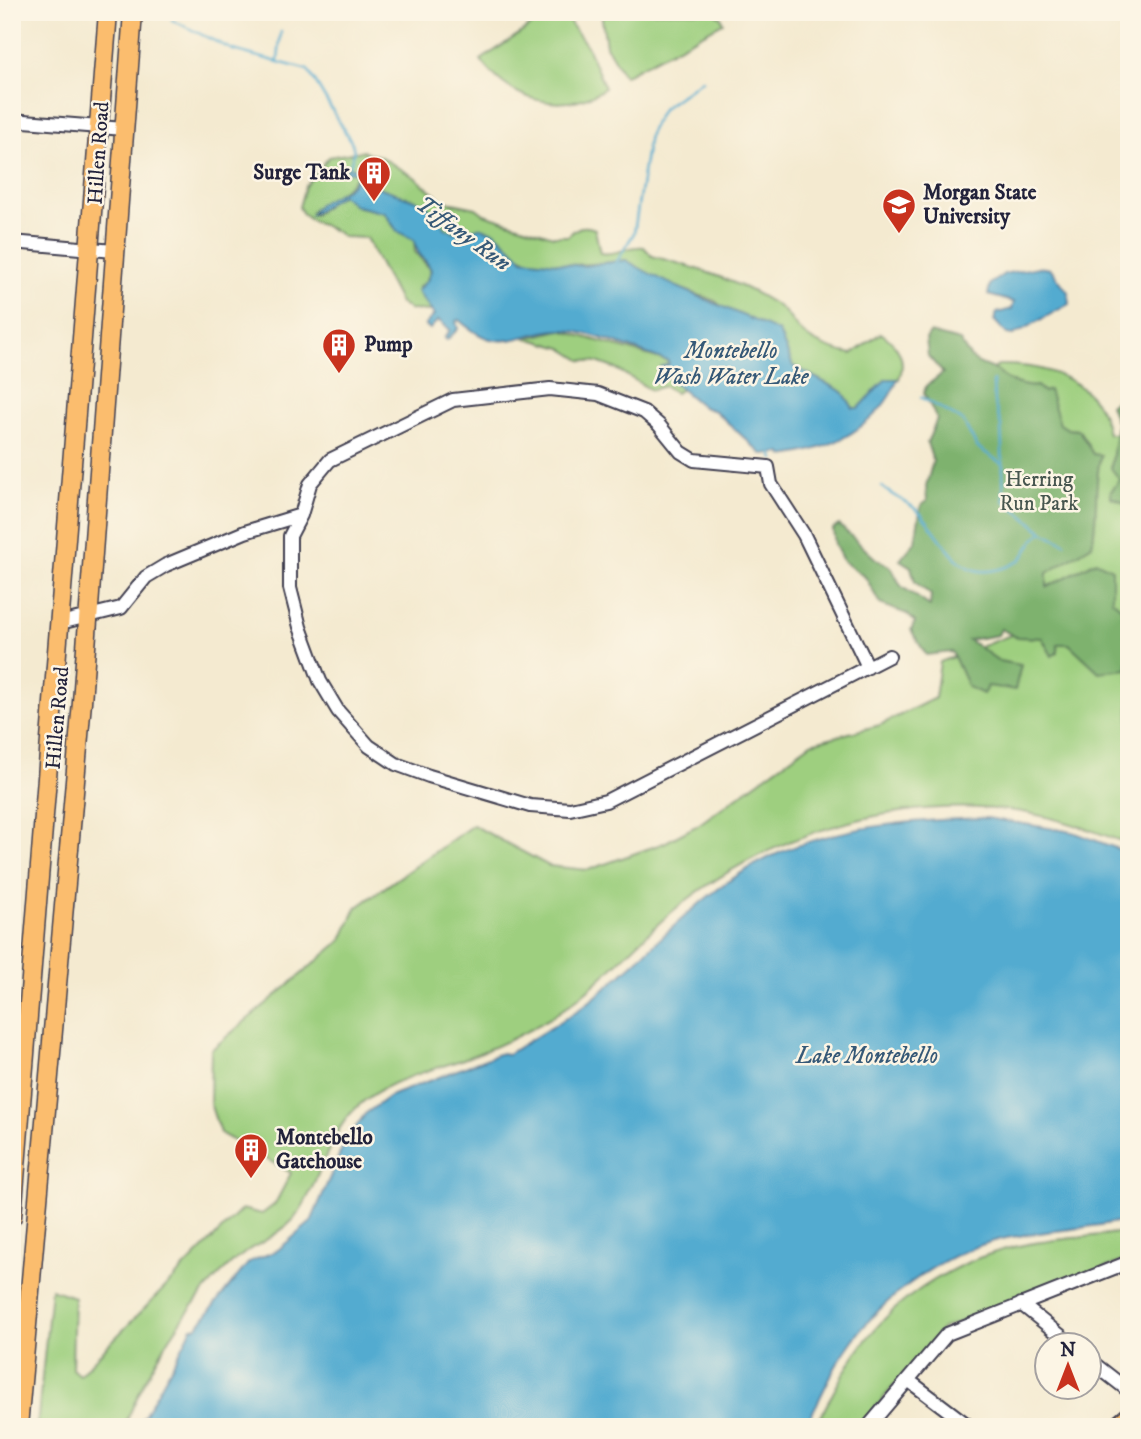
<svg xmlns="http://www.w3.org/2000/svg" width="1141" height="1439" font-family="'IM FELL DW Pica',serif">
  <rect width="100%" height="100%" fill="#fcf5e5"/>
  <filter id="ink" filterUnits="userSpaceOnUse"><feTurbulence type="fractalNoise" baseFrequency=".0143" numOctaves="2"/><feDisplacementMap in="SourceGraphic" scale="14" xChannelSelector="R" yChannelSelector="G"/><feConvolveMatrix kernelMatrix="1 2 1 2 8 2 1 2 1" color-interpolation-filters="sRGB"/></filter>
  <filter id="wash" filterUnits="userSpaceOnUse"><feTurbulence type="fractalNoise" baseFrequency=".00686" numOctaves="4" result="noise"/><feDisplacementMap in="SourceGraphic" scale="28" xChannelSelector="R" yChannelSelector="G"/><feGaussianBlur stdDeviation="1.57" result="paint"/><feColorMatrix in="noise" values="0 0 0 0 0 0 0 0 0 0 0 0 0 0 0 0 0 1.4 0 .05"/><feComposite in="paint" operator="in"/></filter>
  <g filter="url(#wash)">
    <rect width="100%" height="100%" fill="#f4ead0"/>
    <path fill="#9ecf7f" stroke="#60785d" stroke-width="2" d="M 551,12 L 562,12 L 587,46 L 605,88 C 561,117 510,100 481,60 Z
      M 601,12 L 714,12 L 721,17 L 723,23 L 624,76 L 606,46 Z
      M 362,151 L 379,156 L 416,178 L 443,201 L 476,208 L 484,214 L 553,236 L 568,236 C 577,227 583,224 595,229 L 600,253 C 617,256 628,245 644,247 L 652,256 C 694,267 736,280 773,303 C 785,310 787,315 795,325 C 809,343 831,350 852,354 L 881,333 C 898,345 907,359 899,379 L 886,379 L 859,408 L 853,408 L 843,392 L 793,366 L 715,301 L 660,281 L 626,260 C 593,265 559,268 526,259 C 497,251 506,217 461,234 L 446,229 L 426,204 L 378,187 L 365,170 L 359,169 C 350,193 331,194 311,212 L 314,215 L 337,197 L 344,195 L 356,206 L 385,213 L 394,227 L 414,240 L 415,252 L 431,270 L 426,282 L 418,287 L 431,311 L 411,310 L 400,303 L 366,238 L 343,237 C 329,223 307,226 299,207 L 305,186 L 329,157 Z
      M 560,330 L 668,361 L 668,378 L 682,389 L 676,393 L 665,386 L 651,390 L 616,369 L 597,362 L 581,360 L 562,348 L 527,338 Z
      M 998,365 C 1047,364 1100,381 1108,434 L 1129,433 L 1129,844 C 1094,831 1059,818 1022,812 C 902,794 774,831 679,906 C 639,938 607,978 565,1008 C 533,1031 497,1047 461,1060 C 424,1073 385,1080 356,1108 C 325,1137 320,1186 294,1219 C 277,1237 253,1245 233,1262 C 186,1304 148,1368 124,1427 L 37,1427 L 51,1289 L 74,1297 L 72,1369 L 79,1375 L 242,1209 L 262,1214 L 275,1204 L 291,1173 L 220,1133 L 210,1103 L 211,1050 L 342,940 L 356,908 L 473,825 L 549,866 L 588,870 L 664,843 L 698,825 L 811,743 L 880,725 L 935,698 L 940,662 L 1040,624 L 937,424 Z
      M 1129,1231 L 1129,1259 L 943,1328 L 859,1427 L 815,1427 C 830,1400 842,1372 860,1348 C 898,1294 963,1256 1028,1244 C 1062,1238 1095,1237 1129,1231 Z"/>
    <path fill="#7eb26e" stroke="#506a54" stroke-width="2" d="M 930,333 L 960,341 C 974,365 974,361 998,371 C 1004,381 1026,388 1037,386 L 1044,392 L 1049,390 L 1060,424 L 1068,429 L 1079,430 L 1093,454 L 1101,455 C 1093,484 1099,514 1092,545 L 1047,573 L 1047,587 L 1096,561 L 1112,569 L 1112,600 L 1122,608 L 1122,616 L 1129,622 L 1125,636 L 1129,640 L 1127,669 L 1099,672 L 1069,644 L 1058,644 L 1058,652 L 1052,656 L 1042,638 L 1016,637 L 1001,629 L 998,635 L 969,640 L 999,661 L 1021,665 L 1015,690 L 988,686 L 983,694 L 968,687 L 952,652 L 926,655 L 911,630 L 915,622 L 907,614 L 880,604 L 866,578 L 843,561 L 835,545 L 833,529 L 839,525 L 876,559 L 891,567 L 901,586 L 930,606 L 931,595 L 915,582 L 911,567 L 900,560 L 915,542 L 921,505 L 927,501 L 926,486 L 933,461 L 927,443 L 937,419 L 924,393 L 926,386 L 943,373 L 928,356 L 926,339 Z
      M 1118,398 L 1129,400 L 1129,517 L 1125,503 L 1111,497 L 1111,491 L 1120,480 L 1111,468 L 1117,424 L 1110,405 Z"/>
    <path fill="#53abd0" stroke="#3a6686" stroke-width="2" d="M 346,167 L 365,170 L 378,187 L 426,204 L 446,229 L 461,234 L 478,227 L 495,232 L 523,259 L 583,266 L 626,260 C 673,289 728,307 779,332 L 793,366 L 843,392 L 853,408 L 859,408 L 886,379 L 898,379 C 879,426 832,450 783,456 L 782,453 L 762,454 L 715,411 L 703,407 L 668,378 L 660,375 L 660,367 L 669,364 L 668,361 C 643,353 585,329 560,330 C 516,332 502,358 459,320 L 456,321 L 458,329 L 447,340 L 444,338 L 450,330 L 438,320 L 430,329 L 425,325 L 434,315 L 417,291 L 428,279 L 431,270 C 425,256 418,259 414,240 L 397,231 L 385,213 L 356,206 L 341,195 L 311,215 C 319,194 356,195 357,172 L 346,172 Z
      M 1038,267 L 1051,269 L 1068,292 L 1069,304 L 1013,335 L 1007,334 L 994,320 L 997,313 L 1012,309 L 1014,302 L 988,295 L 990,284 L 1004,274 Z
      M 987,818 L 1073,832 L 1129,853 L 1129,1219 C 1088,1230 1044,1230 1002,1239 C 937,1254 873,1304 839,1361 C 826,1382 818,1406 804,1427 L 139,1427 C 146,1409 191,1336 191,1328 L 197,1327 L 249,1262 L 278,1250 L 311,1222 L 344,1144 L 365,1114 L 390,1096 L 501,1053 L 508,1054 C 538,1034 573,1017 601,992 C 657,946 705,887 772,856 C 839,825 914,820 987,818 Z"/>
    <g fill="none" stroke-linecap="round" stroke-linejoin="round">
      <path stroke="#53abd0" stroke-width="2.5" d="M 172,20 L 233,50 L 308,70 L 352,143 L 354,151 L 350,166
        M 278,60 L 281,32
        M 616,263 L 634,233 L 649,134 L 662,109 L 702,80
        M 993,381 L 994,402 L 1001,425 L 1004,500 L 1043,532 L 1065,543
        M 921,397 L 963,421 L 977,447 L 1004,465
        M 772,453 L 774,459
        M 882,487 C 893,497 907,501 918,511 C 949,542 959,591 1015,563 C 1029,556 1029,539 1043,532"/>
    </g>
  </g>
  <g filter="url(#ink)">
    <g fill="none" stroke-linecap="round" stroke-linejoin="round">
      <g stroke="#424051" stroke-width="16">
        <path id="street" d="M 12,120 L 124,129
          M 12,242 L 114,251
          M 60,623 L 121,608 L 146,577 L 166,565 L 245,532 L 301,515
          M 868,667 L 804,535 L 771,484 L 768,467 L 694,460 L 681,452 L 659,425 L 644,412 L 598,394 L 550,389 L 453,400 L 330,460 L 310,484 L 301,515 L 290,536 L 290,588 L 300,627 L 320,681 L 338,711 L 369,746 L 396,764 L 429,776 L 530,806 L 570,809 L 606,801 L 889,656
          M 1021,1304 L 1071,1344
          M 1088,1359 L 1129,1391
          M 908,1380 L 970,1427
          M 868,1427 L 947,1334 L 1129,1262"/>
      </g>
      <g stroke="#424051" stroke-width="21">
        <path id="primary" d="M 12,1217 L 108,12
          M 18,1427 L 82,702 L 133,12
          M 1116,1427 L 1129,1416"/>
      </g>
      <use href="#street" stroke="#fff" stroke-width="12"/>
      <use href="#primary" stroke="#fbbd6e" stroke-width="18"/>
    </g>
  </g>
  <defs>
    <g id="building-pin" transform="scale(1.75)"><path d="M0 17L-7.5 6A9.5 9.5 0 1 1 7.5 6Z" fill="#c8321e" stroke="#fcf5e5"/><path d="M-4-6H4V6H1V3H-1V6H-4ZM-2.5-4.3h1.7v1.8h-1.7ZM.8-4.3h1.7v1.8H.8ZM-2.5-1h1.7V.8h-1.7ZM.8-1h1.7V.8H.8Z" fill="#fff"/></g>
    <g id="university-pin" transform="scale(1.75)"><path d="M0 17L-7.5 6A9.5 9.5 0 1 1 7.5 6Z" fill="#c8321e" stroke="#fcf5e5"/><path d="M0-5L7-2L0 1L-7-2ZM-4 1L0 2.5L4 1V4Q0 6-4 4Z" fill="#fff"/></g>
  </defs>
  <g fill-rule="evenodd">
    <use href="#building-pin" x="374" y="173"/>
    <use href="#university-pin" x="899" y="205"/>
    <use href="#building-pin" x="339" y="345"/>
    <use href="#building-pin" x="251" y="1150"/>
  </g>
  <g text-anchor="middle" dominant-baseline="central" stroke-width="5" stroke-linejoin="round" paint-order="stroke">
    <g font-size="21" fill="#22223b" stroke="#fcf5e5">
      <text transform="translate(99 153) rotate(-86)">Hillen Road</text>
      <text transform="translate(58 718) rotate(-85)">Hillen Road</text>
    </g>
    <g font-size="21" font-weight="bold" fill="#22223b" stroke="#fcf5e5" text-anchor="start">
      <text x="350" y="173" text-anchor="end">Surge Tank</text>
      <text x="923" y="193">Morgan State<tspan x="923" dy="24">University</tspan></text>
      <text x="364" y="345">Pump</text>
      <text x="276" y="1138">Montebello<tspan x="276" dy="24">Gatehouse</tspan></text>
    </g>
    <g font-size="21" fill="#47564f" stroke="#fcf5e5">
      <text x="1039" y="480">Herring<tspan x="1039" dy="24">Run Park</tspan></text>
    </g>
    <g font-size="23" font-style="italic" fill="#365977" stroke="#fcf5e5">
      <text transform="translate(463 234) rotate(36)">Tiffany Run</text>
      <text x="731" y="351">Montebello<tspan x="731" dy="26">Wash Water Lake</tspan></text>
      <text x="867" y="1056">Lake Montebello</text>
    </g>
  </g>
  <rect width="1141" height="1439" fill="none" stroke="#fcf5e5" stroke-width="42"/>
  <g transform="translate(1068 1366)"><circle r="33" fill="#fcf5e5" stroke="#a5a1a1" stroke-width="2"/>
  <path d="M0-5L12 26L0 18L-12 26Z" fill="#c8321e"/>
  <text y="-10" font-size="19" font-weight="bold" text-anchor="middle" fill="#22223b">N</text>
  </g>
</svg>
